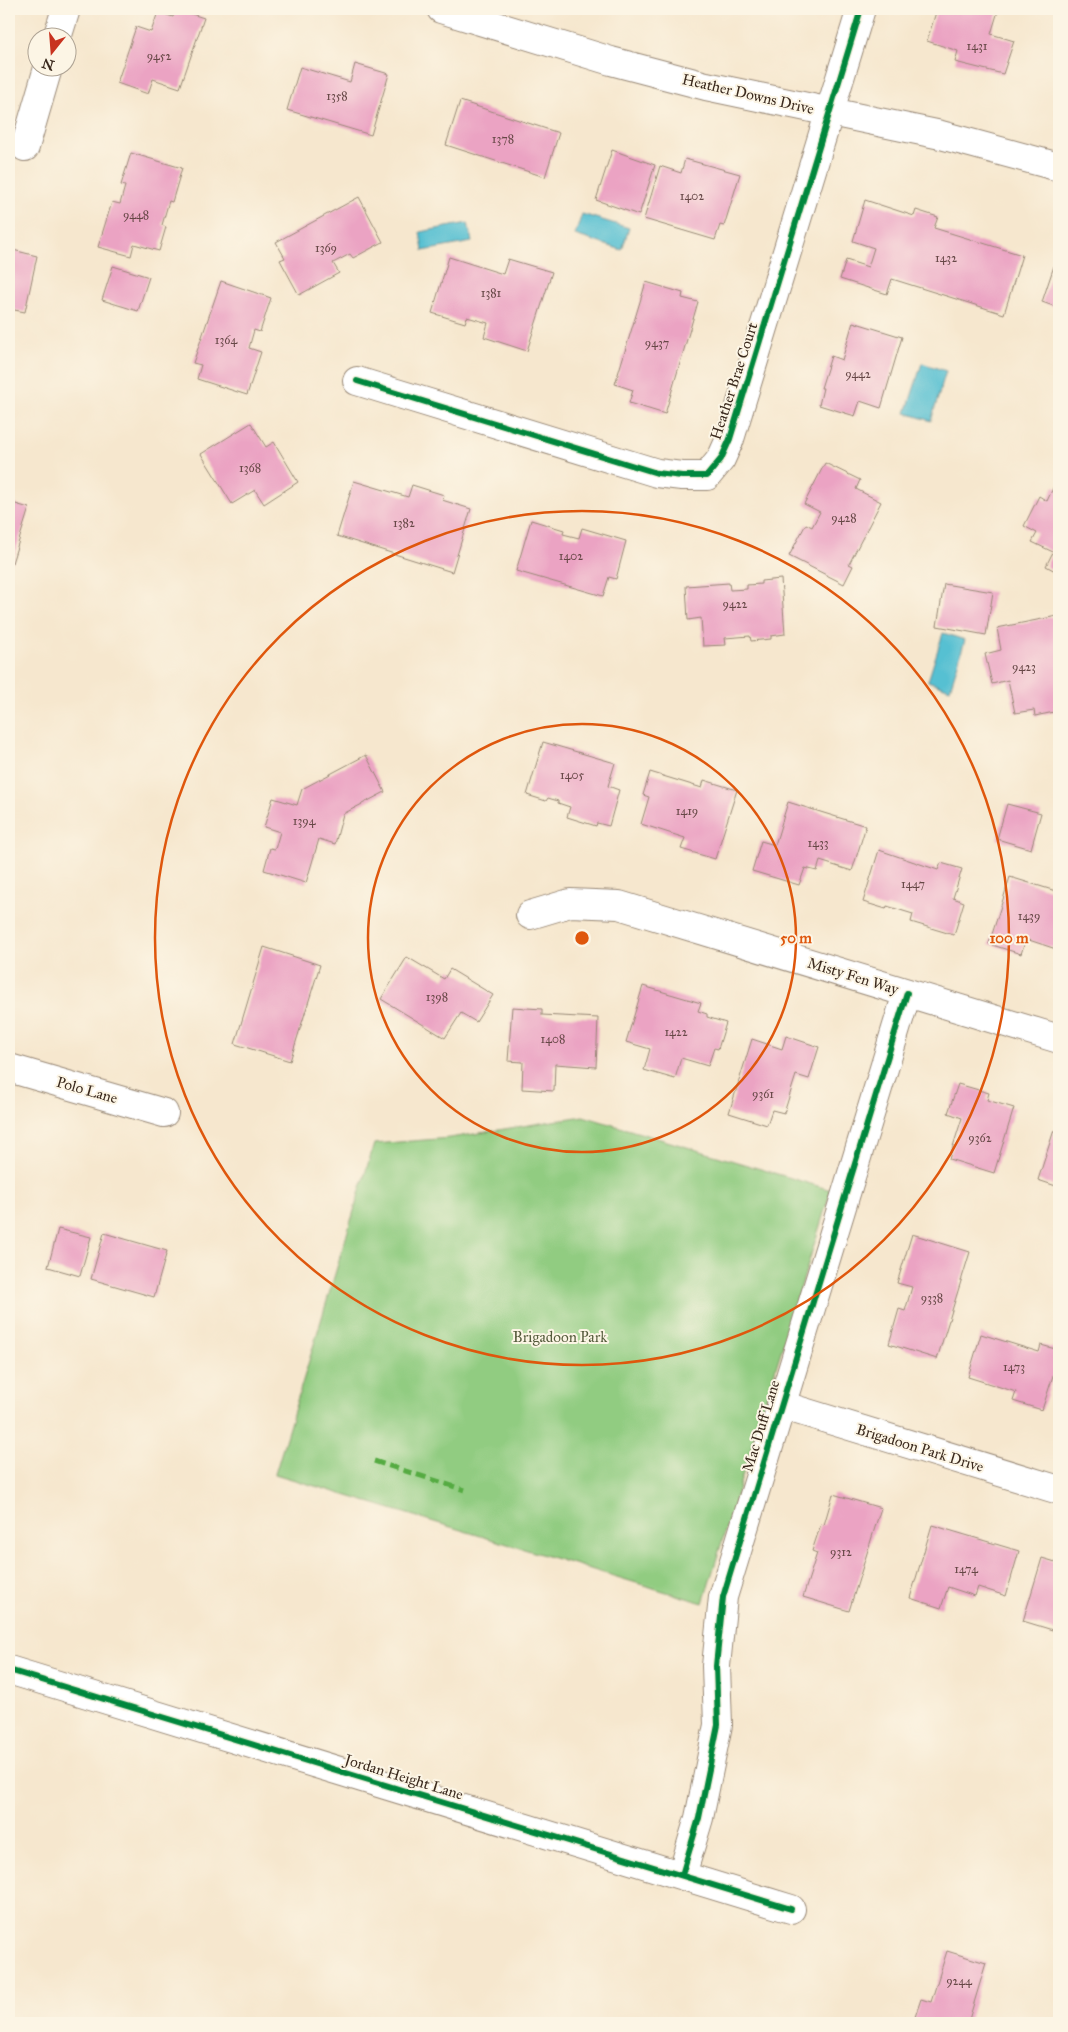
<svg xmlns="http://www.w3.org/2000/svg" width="1068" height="2032" font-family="'IM FELL Great Primer',serif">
  <rect width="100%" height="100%" fill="#fcf5e5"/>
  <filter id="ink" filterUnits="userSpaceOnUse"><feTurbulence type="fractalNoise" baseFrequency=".02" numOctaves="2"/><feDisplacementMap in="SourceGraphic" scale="10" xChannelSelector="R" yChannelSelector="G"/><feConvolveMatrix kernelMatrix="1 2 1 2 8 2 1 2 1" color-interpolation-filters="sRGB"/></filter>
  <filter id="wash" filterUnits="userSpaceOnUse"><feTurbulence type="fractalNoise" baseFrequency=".0096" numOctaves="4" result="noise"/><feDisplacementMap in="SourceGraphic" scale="20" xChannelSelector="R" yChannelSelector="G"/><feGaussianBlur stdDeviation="1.12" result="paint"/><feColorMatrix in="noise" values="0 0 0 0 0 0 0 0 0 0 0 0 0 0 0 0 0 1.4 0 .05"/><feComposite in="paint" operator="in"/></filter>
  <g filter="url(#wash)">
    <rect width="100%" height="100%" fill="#f6e7ce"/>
    <path fill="#91cc81" stroke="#667b50" d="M 583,1116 L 831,1190 L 703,1603 L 275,1474 L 374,1144 L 450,1138 Z"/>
    <path fill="#56c0d2" stroke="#487578" d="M 582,214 L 629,228 L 622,250 L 575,235 Z
      M 468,223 L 472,242 L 423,251 L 420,232 Z
      M 922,363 L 946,371 L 931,421 L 906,413 Z
      M 943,633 L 965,640 L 950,689 L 928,681 Z"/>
    <g id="blocks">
      <path fill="#eba3c3" d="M 176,9 L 204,18 L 180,88 L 153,79 L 148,94 L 117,83 L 136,27 L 151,32 L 158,12 L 173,17 Z
        M 937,9 L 991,9 L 998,11 L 991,34 L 1014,41 L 1003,74 L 955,62 L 958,51 L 927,41 Z
        M 355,64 L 389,74 L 371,135 L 287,110 L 300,67 L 350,82 Z
        M 460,101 L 559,133 L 545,177 L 446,145 Z
        M 612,150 L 655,165 L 639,215 L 596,200 Z
        M 131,153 L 182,168 L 172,202 L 169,201 L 162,225 L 166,227 L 159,251 L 134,244 L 131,256 L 98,247 L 112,202 L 120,204 L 125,186 L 121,185 Z
        M 685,159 L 740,174 L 724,226 L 720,225 L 715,240 L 644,219 L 660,166 L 681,173 Z
        M 359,197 L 383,242 L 353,258 L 350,254 L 333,263 L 339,273 L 299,295 L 280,260 L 285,258 L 276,242 Z
        M 865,200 L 914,216 L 916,210 L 938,217 L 934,228 L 1022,255 L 1004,314 L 892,279 L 887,294 L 840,279 L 846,260 L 868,267 L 874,248 L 853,241 Z
        M 9,249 L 37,256 L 25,312 L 9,309 Z
        M 449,257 L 503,274 L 508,259 L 552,272 L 527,351 L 484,337 L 488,323 L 467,317 L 465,323 L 432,313 Z
        M 1057,257 L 1059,258 L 1059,308 L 1042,302 Z
        M 113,266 L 149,277 L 138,311 L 102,300 Z
        M 221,281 L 271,298 L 260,332 L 254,330 L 249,348 L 261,352 L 247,395 L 197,379 L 201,365 L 193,363 Z
        M 646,282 L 683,293 L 682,298 L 698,302 L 665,414 L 629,403 L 633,390 L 615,384 Z
        M 853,322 L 902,337 L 881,408 L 860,401 L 855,416 L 819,405 L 823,388 L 821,388 L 831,356 L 842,360 Z
        M 251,423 L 266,447 L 274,442 L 298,482 L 264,504 L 255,490 L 232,504 L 201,454 Z
        M 825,463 L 860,480 L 856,489 L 881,502 L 849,564 L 853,566 L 844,584 L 789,556 L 806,524 L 812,527 L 820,512 L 804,504 Z
        M 354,481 L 408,497 L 412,485 L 444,495 L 442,500 L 471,509 L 452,572 L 337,536 Z
        M 1054,486 L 1059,488 L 1059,573 L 1046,566 L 1053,552 L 1032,542 L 1037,533 L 1024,526 L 1039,496 L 1047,501 Z
        M 9,502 L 29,508 L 12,563 L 9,562 Z
        M 531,520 L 564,530 L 563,534 L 579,538 L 582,528 L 626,541 L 616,579 L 609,577 L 603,596 L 516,571 Z
        M 781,579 L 785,634 L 771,636 L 771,639 L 751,641 L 750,636 L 725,638 L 726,645 L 703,646 L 701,618 L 688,620 L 686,586 L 729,583 L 730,590 L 747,589 L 747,585 L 761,584 L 761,581 Z
        M 944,584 L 993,592 L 986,635 L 937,626 Z
        M 1057,616 L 1059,628 L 1059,690 L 1056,691 L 1059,711 L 1035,716 L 1034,710 L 1015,713 L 1008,680 L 992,684 L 985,654 L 1001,650 L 997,628 Z
        M 543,742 L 615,763 L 608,786 L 619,790 L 609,826 L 597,823 L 596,826 L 567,817 L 570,807 L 558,803 L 558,801 L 548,798 L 546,801 L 527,795 Z
        M 366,755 L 385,792 L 343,814 L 335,844 L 319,839 L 306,883 L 264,870 L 270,848 L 275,849 L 280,832 L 264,827 L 273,798 L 297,805 L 302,789 Z
        M 650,772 L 702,788 L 704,780 L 737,790 L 715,859 L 681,849 L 685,838 L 641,824 L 649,797 L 643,795 Z
        M 788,802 L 866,826 L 852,871 L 820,861 L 817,871 L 805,868 L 799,885 L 752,871 L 761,841 L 775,845 Z
        M 1007,804 L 1041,813 L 1031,849 L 997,839 Z
        M 879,850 L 938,870 L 941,863 L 962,869 L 953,898 L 964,902 L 954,935 L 911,922 L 913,914 L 887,906 L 886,909 L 863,902 Z
        M 1010,877 L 1059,892 L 1059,950 L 1026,939 L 1021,954 L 989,944 Z
        M 264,947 L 320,965 L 290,1061 L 235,1044 Z
        M 407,957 L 444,979 L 450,969 L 493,995 L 476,1022 L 461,1013 L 445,1038 L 381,999 Z
        M 643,986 L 701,1003 L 698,1011 L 707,1014 L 707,1017 L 726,1023 L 718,1049 L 714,1048 L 708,1066 L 681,1058 L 675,1079 L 644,1070 L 650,1049 L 626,1042 Z
        M 512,1007 L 542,1009 L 542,1015 L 598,1018 L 596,1067 L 555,1064 L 554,1091 L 522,1089 L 523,1062 L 508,1061 Z
        M 786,1036 L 819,1047 L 809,1079 L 796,1075 L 784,1113 L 772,1110 L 767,1125 L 729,1113 L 752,1039 L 782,1049 Z
        M 958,1084 L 989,1093 L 987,1100 L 1014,1108 L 994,1173 L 949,1159 L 962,1118 L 948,1113 Z
        M 1054,1130 L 1059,1131 L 1059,1187 L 1038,1180 Z
        M 58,1229 L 91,1237 L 80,1276 L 48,1267 Z
        M 104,1233 L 167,1251 L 154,1297 L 91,1279 Z
        M 912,1234 L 970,1252 L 937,1359 L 889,1344 L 899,1309 L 905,1311 L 912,1287 L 897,1283 Z
        M 981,1334 L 1039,1352 L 1041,1345 L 1059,1350 L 1059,1357 L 1042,1410 L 1013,1401 L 1016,1392 L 968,1377 Z
        M 833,1494 L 881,1508 L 849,1611 L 803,1597 L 817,1553 L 812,1551 L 821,1524 L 824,1525 Z
        M 932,1525 L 1019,1551 L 1006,1596 L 978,1587 L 975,1596 L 948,1587 L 941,1608 L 910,1598 Z
        M 1042,1558 L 1059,1563 L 1059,1632 L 1023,1621 Z
        M 947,1951 L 986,1963 L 968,2023 L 913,2023 L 921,1999 L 931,2002 Z"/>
    </g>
  </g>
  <g filter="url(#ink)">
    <use href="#blocks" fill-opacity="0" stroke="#988876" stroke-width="1"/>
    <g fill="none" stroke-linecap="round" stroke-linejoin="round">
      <g stroke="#988876" stroke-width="30">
        <path id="minor" d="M 441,9 L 611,61 L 706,86 L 941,135 L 1059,167
          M 57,38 L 66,9
          M 25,147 L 48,68
          M 357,381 L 657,473 L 682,476 L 707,476 L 721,459 L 730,439 L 861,9
          M 530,915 L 570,903 L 619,905 L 1059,1039
          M 9,1068 L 164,1113
          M 781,1405 L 1059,1490
          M 9,1670 L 791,1909
          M 682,1875 L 699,1818 L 718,1725 L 716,1666 L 723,1597 L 907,993"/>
      </g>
      <use href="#minor" stroke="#fff" stroke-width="28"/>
      <path stroke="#55ab43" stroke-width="5" stroke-dasharray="10 5" stroke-linecap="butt" d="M 374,1461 L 465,1490"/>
      <g stroke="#fcf5e5" stroke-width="9">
        <path id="cycleway" d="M 357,381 L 657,473 L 682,476 L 707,476 L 721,459 L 730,439 L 861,9
          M 9,1670 L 791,1909
          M 682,1875 L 699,1818 L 718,1725 L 716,1666 L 723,1597 L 907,993"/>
      </g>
      <use href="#cycleway" stroke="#00873e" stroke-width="6"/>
    </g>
  </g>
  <g fill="none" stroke="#df570d" stroke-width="2.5">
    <circle cx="582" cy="938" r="214"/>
    <circle cx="582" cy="938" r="427"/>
  </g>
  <g text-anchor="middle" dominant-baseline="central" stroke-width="4" stroke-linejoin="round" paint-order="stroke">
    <g font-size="12" fill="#674847">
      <text x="977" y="46">1431</text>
      <text x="159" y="56">9452</text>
      <text x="337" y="96">1358</text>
      <text x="503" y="139">1378</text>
      <text x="692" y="196">1402</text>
      <text x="136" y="215">9448</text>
      <text x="326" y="248">1369</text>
      <text x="946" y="258">1432</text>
      <text x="491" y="293">1381</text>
      <text x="226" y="340">1364</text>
      <text x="657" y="343">9437</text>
      <text x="858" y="374">9442</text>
      <text x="250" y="468">1368</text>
      <text x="844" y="518">9428</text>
      <text x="404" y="523">1382</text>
      <text x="571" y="556">1402</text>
      <text x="735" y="604">9422</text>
      <text x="1024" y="667">9423</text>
      <text x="572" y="775">1405</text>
      <text x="687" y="811">1419</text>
      <text x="304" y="821">1394</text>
      <text x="818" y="843">1433</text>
      <text x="913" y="884">1447</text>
      <text x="1029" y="916">1439</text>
      <text x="437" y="997">1398</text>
      <text x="676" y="1032">1422</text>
      <text x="553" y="1039">1408</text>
      <text x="763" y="1094">9361</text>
      <text x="980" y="1138">9362</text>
      <text x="932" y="1298">9338</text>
      <text x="1014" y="1367">1473</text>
      <text x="841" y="1552">9312</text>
      <text x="966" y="1569">1474</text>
      <text x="959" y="1981">9244</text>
    </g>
    <g font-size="15" fill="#3b2a1e" stroke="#fcf5e5">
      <text transform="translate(748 94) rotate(13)">Heather Downs Drive</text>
      <text transform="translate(734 381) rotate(-72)">Heather Brae Court</text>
      <text transform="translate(853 976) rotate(17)">Misty Fen Way</text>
      <text transform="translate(87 1090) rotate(16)">Polo Lane</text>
      <text transform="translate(761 1426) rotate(-73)">Mac Duff Lane</text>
      <text transform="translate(920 1448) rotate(17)">Brigadoon Park Drive</text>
      <text transform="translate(404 1777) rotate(17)">Jordan Height Lane</text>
    </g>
    <g font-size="15" fill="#555b3c" stroke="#fcf5e5">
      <text x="560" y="1337">Brigadoon Park</text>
    </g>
  </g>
  <circle cx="582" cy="938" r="8" fill="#df570d" stroke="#fcf5e5" stroke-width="2.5"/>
  <g font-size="15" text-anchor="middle" font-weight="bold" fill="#df570d" stroke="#fcf5e5" stroke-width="4" stroke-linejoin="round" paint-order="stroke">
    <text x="796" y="943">50 m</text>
    <text x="1009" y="943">100 m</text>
  </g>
  <rect width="1068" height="2032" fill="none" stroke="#fcf5e5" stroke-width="30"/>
  <g transform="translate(52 52) rotate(197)"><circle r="24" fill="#fcf5e5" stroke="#afa495"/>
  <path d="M0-4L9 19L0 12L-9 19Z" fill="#c8321e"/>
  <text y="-8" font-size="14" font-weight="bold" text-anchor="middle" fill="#3b2a1e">N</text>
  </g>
</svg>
